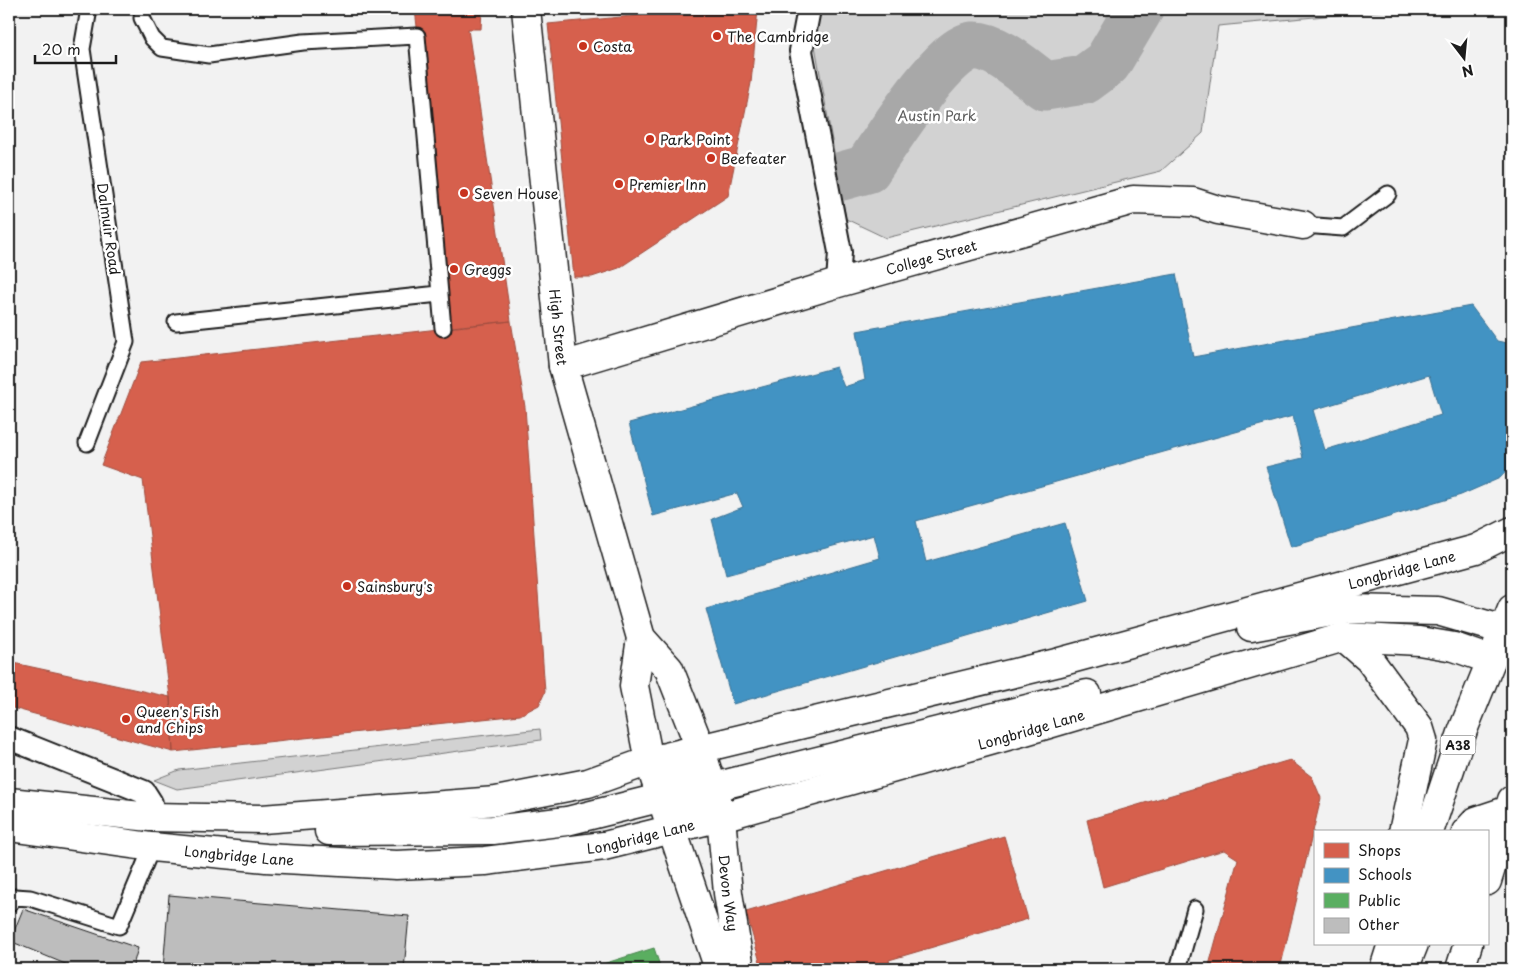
<svg xmlns="http://www.w3.org/2000/svg" width="1521" height="978" font-family="'Playpen Sans',sans-serif">
  <rect width="100%" height="100%" fill="#f2f2f2"/>
  <filter id="ink" filterUnits="userSpaceOnUse"><feTurbulence type="fractalNoise" baseFrequency=".02" numOctaves="2"/><feDisplacementMap in="SourceGraphic" scale="10" xChannelSelector="R" yChannelSelector="G"/><feConvolveMatrix kernelMatrix="1 2 1 2 8 2 1 2 1" color-interpolation-filters="sRGB"/></filter>
  <g filter="url(#ink)">
    <path fill="#d2d2d2" stroke="#777" d="M 817,9 L 1400,9 L 1218,26 L 1203,133 L 1161,171 L 886,238 L 846,219 L 812,29 Z
      M 540,729 L 541,740 L 177,789 L 154,780 L 179,770 Z"/>
    <path fill="#d6604d" stroke="#9e4c3e" d="M 415,9 L 482,9 L 481,29 L 468,29 L 511,321 L 451,327 Z
      M 705,9 L 758,9 L 751,83 L 728,196 L 619,268 L 592,277 L 574,277 L 548,24 Z
      M 511,321 L 525,407 L 545,692 L 539,705 L 520,715 L 173,752 L 170,697 L 143,480 L 101,465 L 141,362 Z
      M 9,662 L 170,697 L 173,752 L 9,707 Z
      M 1290,760 L 1312,777 L 1321,798 L 1280,969 L 1208,969 L 1238,859 L 1224,850 L 1103,887 L 1087,820 Z
      M 1004,836 L 1028,919 L 889,960 L 891,969 L 762,969 L 746,912 Z"/>
    <path fill="#4393c3" stroke="#376f91" fill-rule="evenodd" d="M 1176,274 L 1193,357 L 1471,306 L 1497,341 L 1512,344 L 1512,465 L 1500,478 L 1461,495 L 1291,547 L 1266,467 L 1303,458 L 1293,416 L 916,521 L 926,562 L 1065,523 L 1088,601 L 733,704 L 706,609 L 880,558 L 874,535 L 726,575 L 712,519 L 743,507 L 737,493 L 653,516 L 629,423 L 836,367 L 844,387 L 865,380 L 857,331 ZM 1429,375 L 1441,415 L 1325,450 L 1313,410 Z"/>
    <path fill="#5aae61" stroke="#47824c" d="M 654,948 L 661,969 L 587,969 Z"/>
    <g fill="none" stroke-linecap="round" stroke-linejoin="round">
      <path stroke="#a8a8a8" stroke-width="49" d="M 842,176 L 867,169 C 885,143 943,49 973,46 C 995,44 1028,74 1045,86 L 1084,80 L 1107,63 L 1139,9"/>
    </g>
    <path fill="#bdbdbd" stroke="#1c1c1c" d="M 169,895 L 409,916 L 404,969 L 163,969 Z
      M 23,909 L 138,948 L 132,969 L 70,969 L 70,966 L 10,941 Z"/>
    <g fill="none" stroke-linecap="round" stroke-linejoin="round">
      <g stroke="#1c1c1c" stroke-width="19">
        <path id="service" d="M 143,9 L 142,18 L 152,38 L 162,48 L 209,55 L 303,42 L 417,36 L 443,328
          M 1303,225 L 1343,228 L 1388,194
          M 176,322 L 439,294
          M 87,443 L 126,342 L 82,49 L 89,9
          M 9,904 L 15,897 L 30,898 L 119,926 L 152,847
          M 1178,969 L 1195,909"/>
      </g>
      <g stroke="#1c1c1c" stroke-width="26">
        <path id="pedestrian" d="M 809,9 L 801,51 L 840,252 L 838,283
          M 9,738 L 144,792 L 151,803 L 150,817"/>
      </g>
      <g stroke="#1c1c1c" stroke-width="31">
        <g id="minor">
          <path id="s1" d="M 526,9 L 563,366 L 641,638 L 634,686 L 649,761 L 719,969"/>
          <path id="s2" d="M 563,366 L 838,283 L 1133,200 L 1193,202 L 1218,210 L 1303,225"/>
          <path id="s3" d="M 641,638 L 669,669 L 701,750 L 721,817 L 728,893 L 740,969"/>
        </g>
      </g>
      <g stroke="#1c1c1c" stroke-width="31">
        <g id="tertiary">
          <path d="M 1251,627 L 1348,609 L 1438,611 L 1504,630 L 1512,641"/>
          <path d="M 1344,637 L 1369,659 L 1419,727 L 1423,740 L 1403,832"/>
          <path d="M 649,761 L 710,788 L 1087,694"/>
          <path id="s4" d="M 9,802 L 150,817 L 262,819 L 496,801 L 588,783 L 649,761 L 1056,663 L 1476,549 L 1512,531"/>
          <path id="s5" d="M 9,827 L 152,847 L 266,858 L 396,865 L 485,861 L 604,846 L 721,817 L 1018,733 L 1344,637 L 1419,641 L 1454,647 L 1491,660"/>
          <path d="M 329,831 L 493,830 L 567,821 L 663,797 L 721,817"/>
        </g>
      </g>
      <g stroke="#1c1c1c" stroke-width="31">
        <path id="trunk" d="M 1429,832 L 1463,730 L 1512,609
          M 1466,832 L 1476,821 L 1509,810
          M 1487,881 L 1512,800
          M 1384,969 L 1392,944
          M 1404,969 L 1414,944
          M 1460,969 L 1468,944"/>
      </g>
      <use href="#service" stroke="#fff" stroke-width="15"/>
      <use href="#pedestrian" stroke="#fff" stroke-width="22"/>
      <use href="#minor" stroke="#fff" stroke-width="28"/>
      <use href="#tertiary" stroke="#fff" stroke-width="28"/>
      <use href="#trunk" stroke="#fff" stroke-width="28"/>
    </g>
  </g>
  <g fill="#c8321e" stroke="#fff" stroke-width="2">
    <circle cx="717" cy="36" r="5"/>
    <circle cx="583" cy="46" r="5"/>
    <circle cx="650" cy="139" r="5"/>
    <circle cx="711" cy="158" r="5"/>
    <circle cx="619" cy="184" r="5"/>
    <circle cx="464" cy="193" r="5"/>
    <circle cx="454" cy="269" r="5"/>
    <circle cx="347" cy="586" r="5"/>
    <circle cx="126" cy="719" r="5"/>
  </g>
  <g text-anchor="middle" dominant-baseline="central" stroke-width="5" stroke-linejoin="round" paint-order="stroke">
    <rect fill="#fff" stroke="#606060" stroke-width="1" x="1440.5" y="735.5" width="35" height="19" rx="4"/>
    <g font-size="12" font-weight="bold" fill="#1c1c1c">
      <text x="1458" y="745">A38</text>
    </g>
    <g font-size="14" fill="#1c1c1c" stroke="#fff" text-anchor="start">
      <text x="727" y="36">The Cambridge</text>
      <text x="593" y="46">Costa</text>
      <text x="660" y="139">Park Point</text>
      <text x="721" y="158">Beefeater</text>
      <text x="629" y="184">Premier Inn</text>
      <text x="474" y="193">Seven House</text>
      <text x="464" y="269">Greggs</text>
      <text x="357" y="586">Sainsbury's</text>
      <text x="136" y="711">Queen's Fish<tspan x="136" dy="16">and Chips</tspan></text>
    </g>
    <g font-size="14" fill="#5c5c5c" stroke="#fff">
      <text x="937" y="115">Austin Park</text>
    </g>
    <g font-size="14" fill="#1c1c1c" stroke="#fff">
      <text transform="translate(109 229) rotate(82)">Dalmuir Road</text>
      <text stroke="none"><textPath href="#s2" startOffset="384">College Street</textPath></text>
      <text stroke="none"><textPath href="#s1" startOffset="320">High Street</textPath></text>
      <text stroke="none"><textPath href="#s4" startOffset="1424">Longbridge Lane</textPath></text>
      <text stroke="none"><textPath href="#s5" startOffset="1041">Longbridge Lane</textPath></text>
      <text stroke="none"><textPath href="#s5" startOffset="636">Longbridge Lane</textPath></text>
      <text stroke="none"><textPath href="#s5" startOffset="232">Longbridge Lane</textPath></text>
      <text stroke="none"><textPath href="#s3" startOffset="275">Devon Way</textPath></text>
    </g>
  </g>
  <rect width="1521" height="978" fill="none" stroke="#fff" stroke-width="30"/>
  <rect x="15" y="15" width="1491" height="948" fill="none" stroke="#1c1c1c" stroke-width="2" filter="url(#ink)"/>
  <rect x="1314" y="830" width="175" height="115" fill="#ffffff" stroke="#a4a4a4"/>
  <rect x="1324" y="843" width="25" height="15" fill="#d6604d" stroke="#a4a4a4"/>
  <text x="1358" y="856" font-size="15" fill="#1c1c1c">Shops</text>
  <rect x="1324" y="868" width="25" height="15" fill="#4393c3" stroke="#a4a4a4"/>
  <text x="1358" y="880" font-size="15" fill="#1c1c1c">Schools</text>
  <rect x="1324" y="893" width="25" height="15" fill="#5aae61" stroke="#a4a4a4"/>
  <text x="1358" y="906" font-size="15" fill="#1c1c1c">Public</text>
  <rect x="1324" y="918" width="25" height="15" fill="#bdbdbd" stroke="#a4a4a4"/>
  <text x="1358" y="930" font-size="15" fill="#1c1c1c">Other</text>
  <g transform="translate(1464 58) rotate(164)" stroke="#ffffff" stroke-width="4" paint-order="stroke">
  <path d="M0-4L9 19L0 12L-9 19Z" fill="#1c1c1c"/>
  <text y="-8" font-size="14" font-weight="bold" text-anchor="middle" fill="#1c1c1c">N</text>
  </g>
  <path d="M35 55v8h81v-8" fill="none" stroke="#1c1c1c" stroke-width="2.5"/>
  <text x="42" y="55" font-size="15" fill="#1c1c1c" stroke="#ffffff" stroke-width="4" paint-order="stroke">20 m</text>
</svg>
